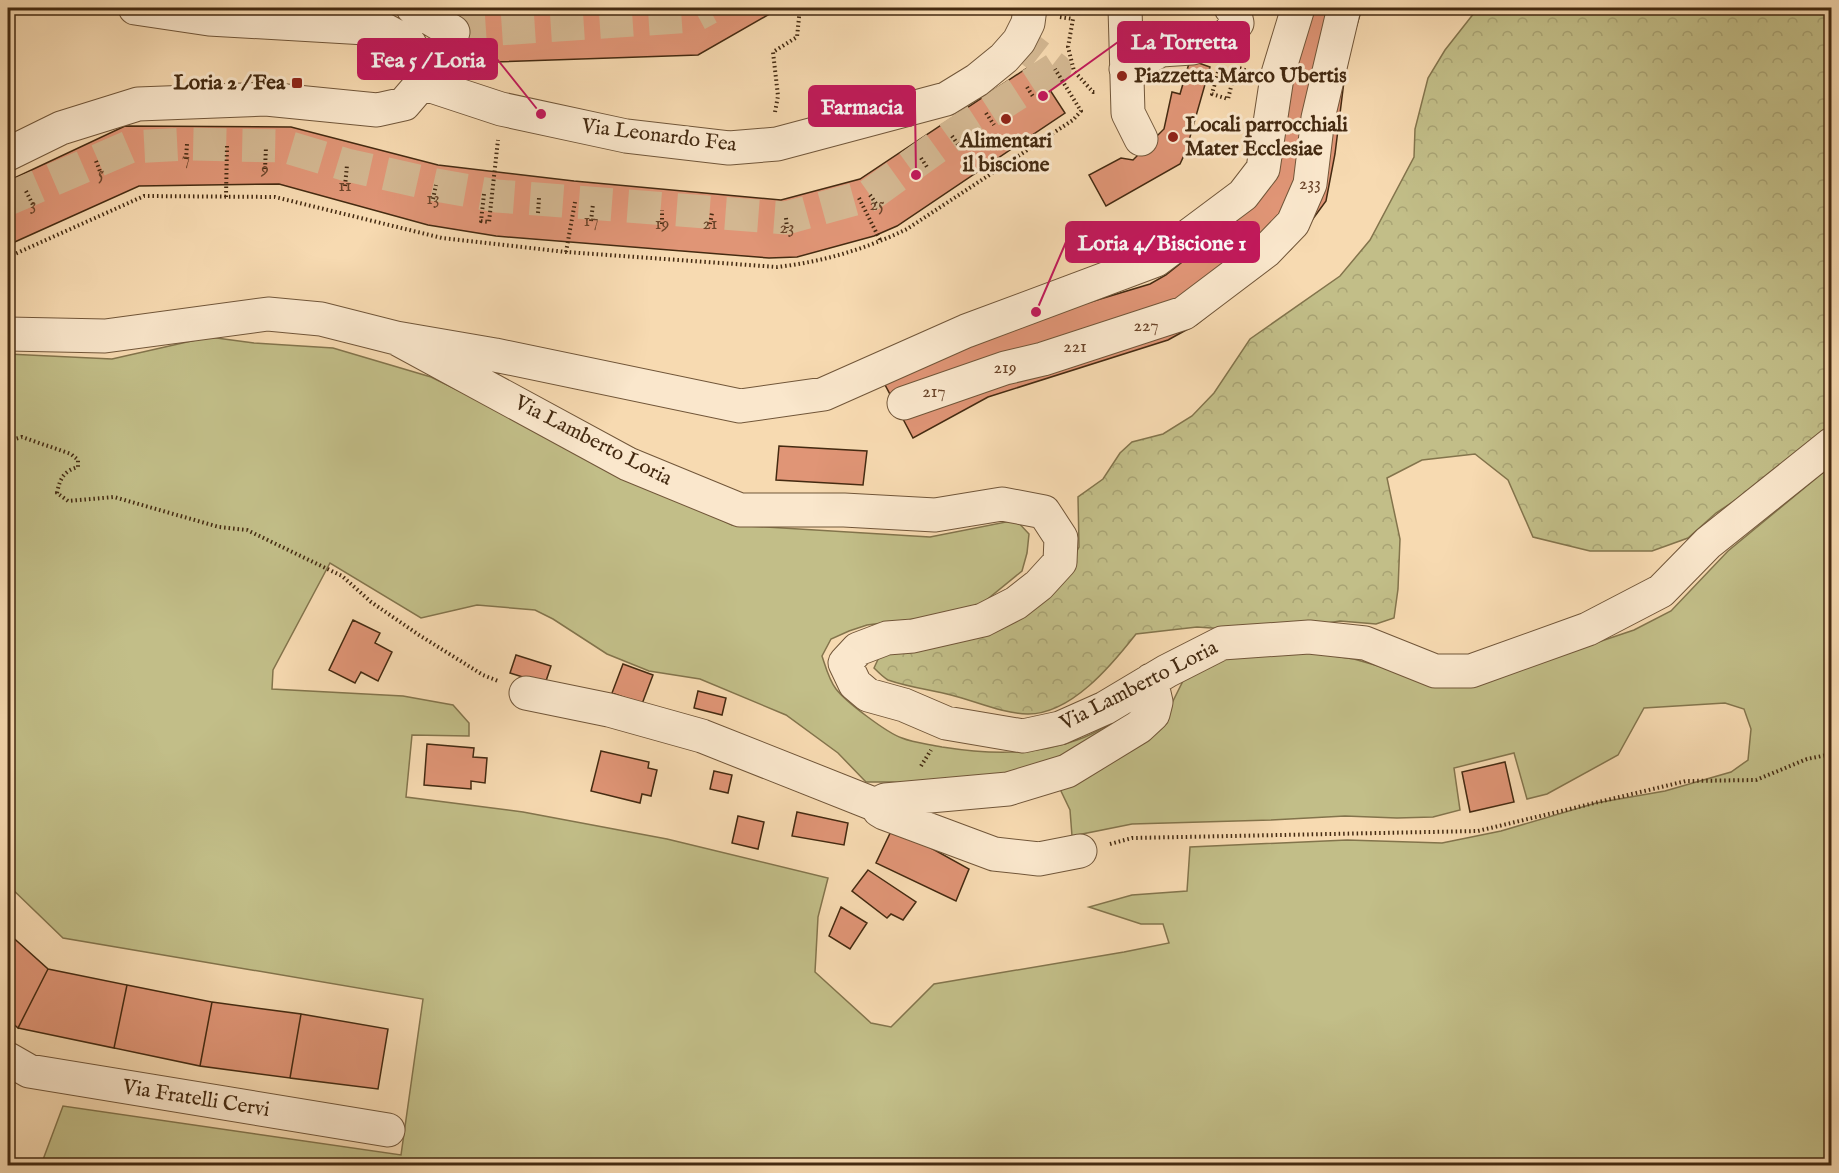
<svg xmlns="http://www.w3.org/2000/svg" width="1839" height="1173" font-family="'IM FELL English',serif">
  <defs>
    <pattern id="forest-crowns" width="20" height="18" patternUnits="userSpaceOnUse" patternTransform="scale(1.5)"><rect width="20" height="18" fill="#c2be88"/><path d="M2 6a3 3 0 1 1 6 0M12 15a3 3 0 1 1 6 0" fill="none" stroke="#a8a374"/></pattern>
  </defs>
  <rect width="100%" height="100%" fill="#f7dab1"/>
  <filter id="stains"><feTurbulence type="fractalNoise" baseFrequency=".00333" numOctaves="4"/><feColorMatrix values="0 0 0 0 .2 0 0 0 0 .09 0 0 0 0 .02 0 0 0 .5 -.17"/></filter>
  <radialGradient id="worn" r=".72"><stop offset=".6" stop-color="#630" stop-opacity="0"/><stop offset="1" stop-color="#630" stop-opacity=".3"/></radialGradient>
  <path fill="#c2be88" stroke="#83744c" stroke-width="1.5" d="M 209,337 L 254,343 L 333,348 L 431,377 L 732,525 L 930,537 L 1016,520 L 1029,534 L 1027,553 L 1022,571 L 979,606 L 962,613 L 867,625 L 849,631 L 831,639 L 822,656 C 826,668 829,680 836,689 C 846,702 887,733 902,738 C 914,743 929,744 942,747 C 987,754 1033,756 1077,740 C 1100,732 1120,717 1140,704 L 1080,756 L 1008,778 L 937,786 L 892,782 L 866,782 L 838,753 L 786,715 L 700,679 L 649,671 L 607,654 L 553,619 L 535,610 L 477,605 L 421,618 L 330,563 L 273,670 L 272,689 L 403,696 L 453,705 L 469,723 L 469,736 L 412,735 L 406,797 L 523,812 L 667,839 L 828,878 L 818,917 L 815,972 L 871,1023 L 891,1027 L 934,984 L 1124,952 L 1169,943 L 1163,924 L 1141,924 L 1089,907 L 1132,895 L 1187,891 L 1190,847 L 1347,840 L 1442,843 L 1501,831 L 1596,803 L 1665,791 L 1731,772 L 1748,760 L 1751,729 L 1744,709 L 1725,703 L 1644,708 L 1618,755 L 1547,794 L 1527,799 L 1514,753 L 1454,768 L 1460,810 L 1433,817 L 1397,818 L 1345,816 L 1271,820 L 1132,824 L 1072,836 L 1070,810 L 1060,789 L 1167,713 L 1189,669 L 1239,654 L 1306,652 L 1354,659 L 1406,674 L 1536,663 L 1634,630 L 1671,611 L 1728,551 L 1831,466 L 1831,1165 L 41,1165 L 63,1106 L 401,1155 L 423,999 L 63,938 L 8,885 L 8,354 L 112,359 Z"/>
  <path fill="url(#forest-crowns)" stroke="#83744c" stroke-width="1.5" d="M 1478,8 L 1831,8 L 1831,424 L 1823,434 L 1748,492 L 1716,513 L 1688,538 L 1652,551 L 1590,551 L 1533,537 L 1508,480 L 1475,454 L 1422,460 L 1387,478 L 1400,539 L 1398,589 L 1394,618 L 1376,624 L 1340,621 L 1269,632 L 1197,627 L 1136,634 C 1111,666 1071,714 1028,714 C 1004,714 975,701 951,695 C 931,690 908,687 888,680 C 883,677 878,672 874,668 L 880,655 L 1056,589 L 1079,547 L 1078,497 L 1103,479 L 1120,453 L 1132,442 L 1163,434 L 1192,416 L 1214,393 L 1250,339 L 1340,276 L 1370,240 L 1414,157 L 1415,129 L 1428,78 L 1445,50 Z"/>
  <path fill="#e09576" stroke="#442a11" stroke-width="1.5" d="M 461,8 L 780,8 L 698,55 L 465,63 Z
    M 1301,8 L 1362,8 L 1347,57 L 1335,154 L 1326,201 L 1291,249 L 1197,324 L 1168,340 L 988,397 L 913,438 L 882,379 L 964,340 L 1150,284 L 1166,275 L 1252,206 Z
    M 1190,60 L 1210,67 L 1186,151 L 1180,164 L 1106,206 L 1089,175 L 1121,158 L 1133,160 L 1164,129 L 1172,92 L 1180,94 Z
    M 1033,64 L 1065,113 L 897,226 L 874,236 L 797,257 L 769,258 L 496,236 L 428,225 L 279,184 L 139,186 L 8,245 L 8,181 L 125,126 L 291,127 L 438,165 L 574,181 L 781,200 L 860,179 Z
    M 779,446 L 867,451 L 863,485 L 776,480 Z
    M 353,620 L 380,633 L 375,643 L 392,652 L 378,681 L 361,672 L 355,683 L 329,670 Z
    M 516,655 L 551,666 L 545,684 L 510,673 Z
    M 623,664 L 653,675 L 642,704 L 612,693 Z
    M 698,691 L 726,698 L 722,715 L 694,708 Z
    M 427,744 L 474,748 L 473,757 L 487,758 L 485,783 L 471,781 L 471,789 L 424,785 Z
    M 601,751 L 649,762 L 648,768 L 657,770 L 651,796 L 642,794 L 640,803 L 591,791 Z
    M 1505,762 L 1514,802 L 1470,812 L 1462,772 Z
    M 714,771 L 732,775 L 728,793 L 710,789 Z
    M 797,812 L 848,823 L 844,845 L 792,836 Z
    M 738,816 L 764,822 L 758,849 L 732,843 Z
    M 893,827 L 969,869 L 956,901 L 876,863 Z
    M 868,870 L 916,902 L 903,920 L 891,914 L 887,918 L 852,891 Z
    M 841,907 L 867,923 L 850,949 L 829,936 Z
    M 8,933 L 48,969 L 18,1028 L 8,1019 Z
    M 48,969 L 127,985 L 114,1048 L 18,1028 Z
    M 127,985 L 212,1002 L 200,1066 L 114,1048 Z
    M 212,1002 L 301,1014 L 290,1078 L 200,1066 Z
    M 301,1014 L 388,1029 L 378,1089 L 290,1078 Z"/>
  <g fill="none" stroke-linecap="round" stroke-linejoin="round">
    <path stroke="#d3b791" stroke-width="33" stroke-dasharray="33 16" stroke-linecap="butt" d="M 453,32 L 694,16 L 709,8
      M 8,199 L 129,147 L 187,144 L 284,146 L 347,165 L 436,185 L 497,196 L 786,218 L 870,195 L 952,136 L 1055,69 L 1019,41"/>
    <g stroke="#715639" stroke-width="35">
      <path id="minor" d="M 413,8 L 453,32
        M 1125,8 L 1128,113 L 1141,139
        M 1126,69 L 1161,50 L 1192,48 L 1226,37 L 1237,23 L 1234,10 L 1231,8
        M 422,83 L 501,109 L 626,136 L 729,148 L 777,144 L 946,99 L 977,80 L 1004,58 L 1019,41 L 1028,23 L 1030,8
        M 8,154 L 61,128 L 138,104 L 266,99 L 377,110 L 404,104 L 422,83 L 421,65 L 409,43 L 383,29 L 209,19 L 135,8
        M 8,334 L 105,336 L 268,314 L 321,319 L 396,338 L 495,355 L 740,406 L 824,394 L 966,331 L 1156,260 L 1243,195 L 1263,169 L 1277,77 L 1298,8
        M 396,338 L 628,464 L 740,510 L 844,510 L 935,515 L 1002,504 L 1044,512 L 1061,538 L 1060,562 L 1039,585 L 1016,603 L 983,620 L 913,636 L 887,638 L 858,649 L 845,663 L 855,684 L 868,695 L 904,705 L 946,723 L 1023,736 L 1060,728 L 1105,708 L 1167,671 L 1222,643 L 1309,637 L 1365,643 L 1435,671 L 1471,671 L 1588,629 L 1661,591 L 1708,543 L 1832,444
        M 904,403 L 1005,368 L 1043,359 L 1184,313 L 1266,251 L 1293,223 L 1310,184 L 1318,118 L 1344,8
        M 526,693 L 609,710 L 702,736 L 876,805 L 879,810 L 884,813 L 994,854 L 1039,859 L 1080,851
        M 876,805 L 885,800 L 1008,789 L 1067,771 L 1139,727 L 1153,714 L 1156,702 L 1151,680
        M 8,1059 L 29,1071 L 388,1130"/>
    </g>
    <path stroke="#442a11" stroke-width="4" stroke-dasharray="1.5 3" stroke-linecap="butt" d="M 1060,17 L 1073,19 L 1068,47 L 1074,71 L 1093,92 L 1096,92
      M 1218,72 L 1212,94 L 1228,99 L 1236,67 L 1248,71
      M 1027,87 L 1034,98
      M 775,112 L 778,96 L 773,52 L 797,37 L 800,8
      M 986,113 L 994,125
      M 952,136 L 959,146
      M 921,158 L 927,167
      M 186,159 L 187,144
      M 96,161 L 101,174
      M 265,169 L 266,147
      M 345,186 L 347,165
      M 26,191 L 33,205
      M 484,194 L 481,221 L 489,222 L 498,140
      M 870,195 L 877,205
      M 226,197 L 227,145
      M 859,198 L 881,242
      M 433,199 L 436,185
      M 538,213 L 539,198
      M 786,218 L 787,228
      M 591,221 L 593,204
      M 662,224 L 662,210
      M 710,224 L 712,213
      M 566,252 L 575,202
      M 8,257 L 144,196 L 275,197 L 442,238 L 566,252 L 777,267 C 822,262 866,249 907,229 L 1073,120 L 1081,111 L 1055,69
      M 8,441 L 22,437 L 71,454 L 78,460 L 78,467 C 64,471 60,478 57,493 L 68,501 L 114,497 L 219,527 L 247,530 L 342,576 L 371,602 L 419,635 L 483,675 L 498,681
      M 921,766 L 931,750
      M 1110,844 L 1132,838 L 1478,831 L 1686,781 L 1756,780 L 1807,759 L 1832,754"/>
    <use href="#minor" stroke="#fae7cc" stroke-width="33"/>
  </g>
  <g fill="#8f2418" stroke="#fae7cc" stroke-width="2">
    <circle cx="1122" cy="76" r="6"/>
    <rect x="291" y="77" width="12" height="12" rx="3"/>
    <circle cx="1006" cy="119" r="6"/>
    <circle cx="1173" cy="137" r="6"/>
  </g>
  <g text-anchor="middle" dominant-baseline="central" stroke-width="6" stroke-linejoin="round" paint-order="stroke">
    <g font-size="18" fill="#6b452a">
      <text x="186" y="159">7</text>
      <text x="265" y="169">9</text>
      <text x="101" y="174">5</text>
      <text x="1310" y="184">233</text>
      <text x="345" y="186">11</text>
      <text x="433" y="199">13</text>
      <text x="33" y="205">3</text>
      <text x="877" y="205">25</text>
      <text x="591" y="221">17</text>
      <text x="662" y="224">19</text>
      <text x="710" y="224">21</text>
      <text x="787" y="228">23</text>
      <text x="1146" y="326">227</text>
      <text x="1075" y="347">221</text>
      <text x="1005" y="368">219</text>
      <text x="934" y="392">217</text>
    </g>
    <g font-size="21" font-weight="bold" fill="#442a11" stroke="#fae7cc" text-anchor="start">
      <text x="1134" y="76">Piazzetta Marco Ubertis</text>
      <text x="285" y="83" text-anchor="end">Loria 2 / Fea</text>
      <text x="1185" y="125">Locali parrocchiali<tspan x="1185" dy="24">Mater Ecclesiae</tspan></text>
      <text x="1006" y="141" text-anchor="middle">Alimentari<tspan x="1006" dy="24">il biscione</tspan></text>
    </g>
    <g font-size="21" fill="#442a11" stroke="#fae7cc">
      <text transform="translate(659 136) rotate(7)">Via Leonardo Fea</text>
      <text transform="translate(593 441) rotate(27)">Via Lamberto Loria</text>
      <text transform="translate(1139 686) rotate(-27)">Via Lamberto Loria</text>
      <text transform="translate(196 1099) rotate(9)">Via Fratelli Cervi</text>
    </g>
  </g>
  <path fill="none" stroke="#c2185b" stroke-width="2" d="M1043 96L1118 42M541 114L497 59M916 175L915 106M1036 312L1066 242"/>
  <g fill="#c2185b" stroke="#fae7cc" stroke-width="2">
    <circle cx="1043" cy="96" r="6"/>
    <circle cx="541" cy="114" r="6"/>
    <circle cx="916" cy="175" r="6"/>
    <circle cx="1036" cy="312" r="6"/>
  </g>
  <g fill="#c2185b" stroke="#c2185b" stroke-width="2">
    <rect x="1118" y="22" width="131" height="40" rx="6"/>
    <rect x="358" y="39" width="139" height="40" rx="6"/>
    <rect x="809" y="86" width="106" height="40" rx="6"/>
    <rect x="1066" y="222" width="193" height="40" rx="6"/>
  </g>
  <g font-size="22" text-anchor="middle" font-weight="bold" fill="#fff">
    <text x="1184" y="49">La Torretta</text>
    <text x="428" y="67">Fea 5 / Loria</text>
    <text x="862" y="114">Farmacia</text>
    <text x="1162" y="250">Loria 4/ Biscione 1</text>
  </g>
  <rect width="1839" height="1173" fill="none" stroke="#f7dab1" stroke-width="30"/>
  <rect x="9" y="9" width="1821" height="1155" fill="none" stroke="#442a11" stroke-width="3"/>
  <rect x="15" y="15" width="1809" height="1143" fill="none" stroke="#442a11" stroke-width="1.5"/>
  <rect width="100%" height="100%" filter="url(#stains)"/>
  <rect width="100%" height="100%" fill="url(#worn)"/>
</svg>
